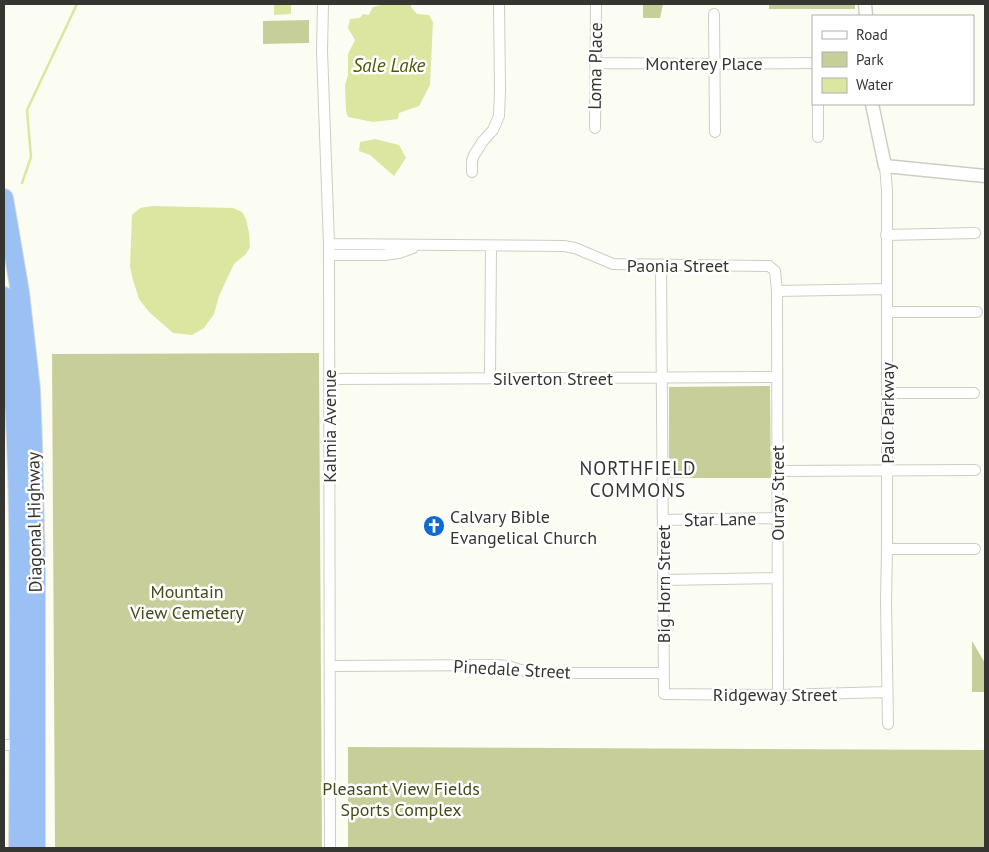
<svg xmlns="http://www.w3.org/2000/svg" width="989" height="852" font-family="'PT Sans',sans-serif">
  <rect width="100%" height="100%" fill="#fbfdf3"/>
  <path fill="#c7ce9a" d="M 643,4 L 663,4 L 660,18 L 643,18 Z
    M 769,4 L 855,4 L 855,9 L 769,9 Z
    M 309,20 L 309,43 L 263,44 L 263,21 Z
    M 319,353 L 322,848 L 55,848 L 52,354 Z
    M 770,386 L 771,478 L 669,478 L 669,387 Z
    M 972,641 L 985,663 L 985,692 L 972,692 Z
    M 348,747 L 985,750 L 985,848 L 348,848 Z"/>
  <path fill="#dce6a0" d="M 385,4 L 411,4 L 411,7 L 417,14 L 429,15 L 433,22 L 430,85 L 419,106 L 399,113 L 398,119 L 373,122 L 348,117 L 346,111 L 345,85 L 348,75 L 348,54 L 355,40 L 348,28 L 350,19 L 360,18 L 363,14 L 369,15 L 373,7 Z
    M 291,5 L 291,14 L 274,15 L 274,5 Z
    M 375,139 L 399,145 L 406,158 L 394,176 L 370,155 L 359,151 L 360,142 Z
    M 152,206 L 233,208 L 242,212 L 246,219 L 249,233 L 250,247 L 246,254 L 234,264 L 219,296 L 214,314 L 204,328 L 192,335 L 173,333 L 149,312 L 139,299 L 133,280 L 130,267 L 132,215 L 140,208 Z"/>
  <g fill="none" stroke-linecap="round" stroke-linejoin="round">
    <path stroke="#dce6a0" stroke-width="2.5" d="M 22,183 L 31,157 L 27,110 L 77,4"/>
    <g stroke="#cccec5" stroke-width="12">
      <path id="minor" d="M 323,4 L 322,51 L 329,244 L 330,848
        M 714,14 L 715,132
        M 595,63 L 715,64 L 813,63
        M 595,128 L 596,4
        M 818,137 L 818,104
        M 885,166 L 887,191 L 887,549 L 886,602 L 888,724
        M 472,172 L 472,161 L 474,155 L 483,141 L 493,130 L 499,116 L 500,90 L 499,4
        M 886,235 L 975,233
        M 329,244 L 564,246 L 575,248 L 613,264 L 769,266 L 775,271 L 777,291 L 887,289
        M 329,255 L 384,255 L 399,253 L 413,248
        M 661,265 L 664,694 L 778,695 L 887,692
        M 777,291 L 778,695
        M 887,312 L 977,312
        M 490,378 L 491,246
        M 329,379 L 777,377
        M 887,393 L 974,393
        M 777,471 L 975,470
        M 663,520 L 777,518
        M 887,549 L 975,549
        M 664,580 L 778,578
        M 330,666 L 495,665 L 508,666 L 530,673 L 663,673
        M 4,745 L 23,745"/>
    </g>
    <g stroke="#cccec5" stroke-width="15">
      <path id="tertiary" d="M 865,4 L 866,16
        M 872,104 L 885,166 L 985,176"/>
    </g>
    <g stroke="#dbdbda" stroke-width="20">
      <path id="trunk" d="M 4,198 L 20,292 L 31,389 L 33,443 L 36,570 L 36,848
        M 4,296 C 14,370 17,445 18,519 C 20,629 19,738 18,848"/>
    </g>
    <use href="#minor" stroke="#fff" stroke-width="10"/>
    <use href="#tertiary" stroke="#fff" stroke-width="12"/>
    <use href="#trunk" stroke="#9ac0f4" stroke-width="18"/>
  </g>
  <defs>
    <g id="church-disc" transform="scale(1.125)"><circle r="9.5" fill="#0f6ad3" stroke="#fff"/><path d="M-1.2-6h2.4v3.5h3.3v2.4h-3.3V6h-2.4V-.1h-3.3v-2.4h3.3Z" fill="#fff"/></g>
  </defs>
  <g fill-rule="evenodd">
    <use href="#church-disc" x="434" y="526"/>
  </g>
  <g text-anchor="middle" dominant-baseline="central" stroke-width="5" stroke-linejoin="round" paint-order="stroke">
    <g font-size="18" fill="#353632" stroke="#fff">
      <text x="704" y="63">Monterey Place</text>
      <text transform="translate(595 66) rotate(-89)">Loma Place</text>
      <text x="678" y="265">Paonia Street</text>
      <text x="553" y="378">Silverton Street</text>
      <text transform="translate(887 413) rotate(-90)">Palo Parkway</text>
      <text transform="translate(329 426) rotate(-90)">Kalmia Avenue</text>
      <text transform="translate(777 493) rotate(-90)">Ouray Street</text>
      <text transform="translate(720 519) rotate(-1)">Star Lane</text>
      <text transform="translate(34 522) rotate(-91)">Diagonal Highway</text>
      <text transform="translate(663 584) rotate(-90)">Big Horn Street</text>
      <text transform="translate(512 669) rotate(3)">Pinedale Street</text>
      <text x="775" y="694">Ridgeway Street</text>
    </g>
    <g font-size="18" fill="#353632" stroke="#fff" text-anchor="start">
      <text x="450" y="516">Calvary Bible<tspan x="450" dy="21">Evangelical Church</tspan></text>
    </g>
    <g font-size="18" fill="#454a17" stroke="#fff">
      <text x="187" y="591">Mountain<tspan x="187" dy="21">View Cemetery</tspan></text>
      <text x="401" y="788">Pleasant View Fields<tspan x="401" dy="21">Sports Complex</tspan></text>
    </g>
    <g font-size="19" font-style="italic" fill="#515704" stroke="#fff">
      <text x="389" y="65">Sale Lake</text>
    </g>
    <g font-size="19" letter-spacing="1" fill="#353632" stroke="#fff">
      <text x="638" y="468">NORTHFIELD<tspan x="638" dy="22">COMMONS</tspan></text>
    </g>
  </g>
  <rect width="989" height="852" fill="none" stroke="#353632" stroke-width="10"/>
  <rect x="812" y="15" width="162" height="90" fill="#ffffff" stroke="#aeafad"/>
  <rect x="822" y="31" width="25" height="8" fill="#ffffff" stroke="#aeafad"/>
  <text x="856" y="40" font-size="15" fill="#353632">Road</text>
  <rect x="822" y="52" width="25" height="15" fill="#c7ce9a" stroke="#aeafad"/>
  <text x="856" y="65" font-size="15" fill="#353632">Park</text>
  <rect x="822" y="78" width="25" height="15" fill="#dce6a0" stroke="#aeafad"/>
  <text x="856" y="90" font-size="15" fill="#353632">Water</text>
</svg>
